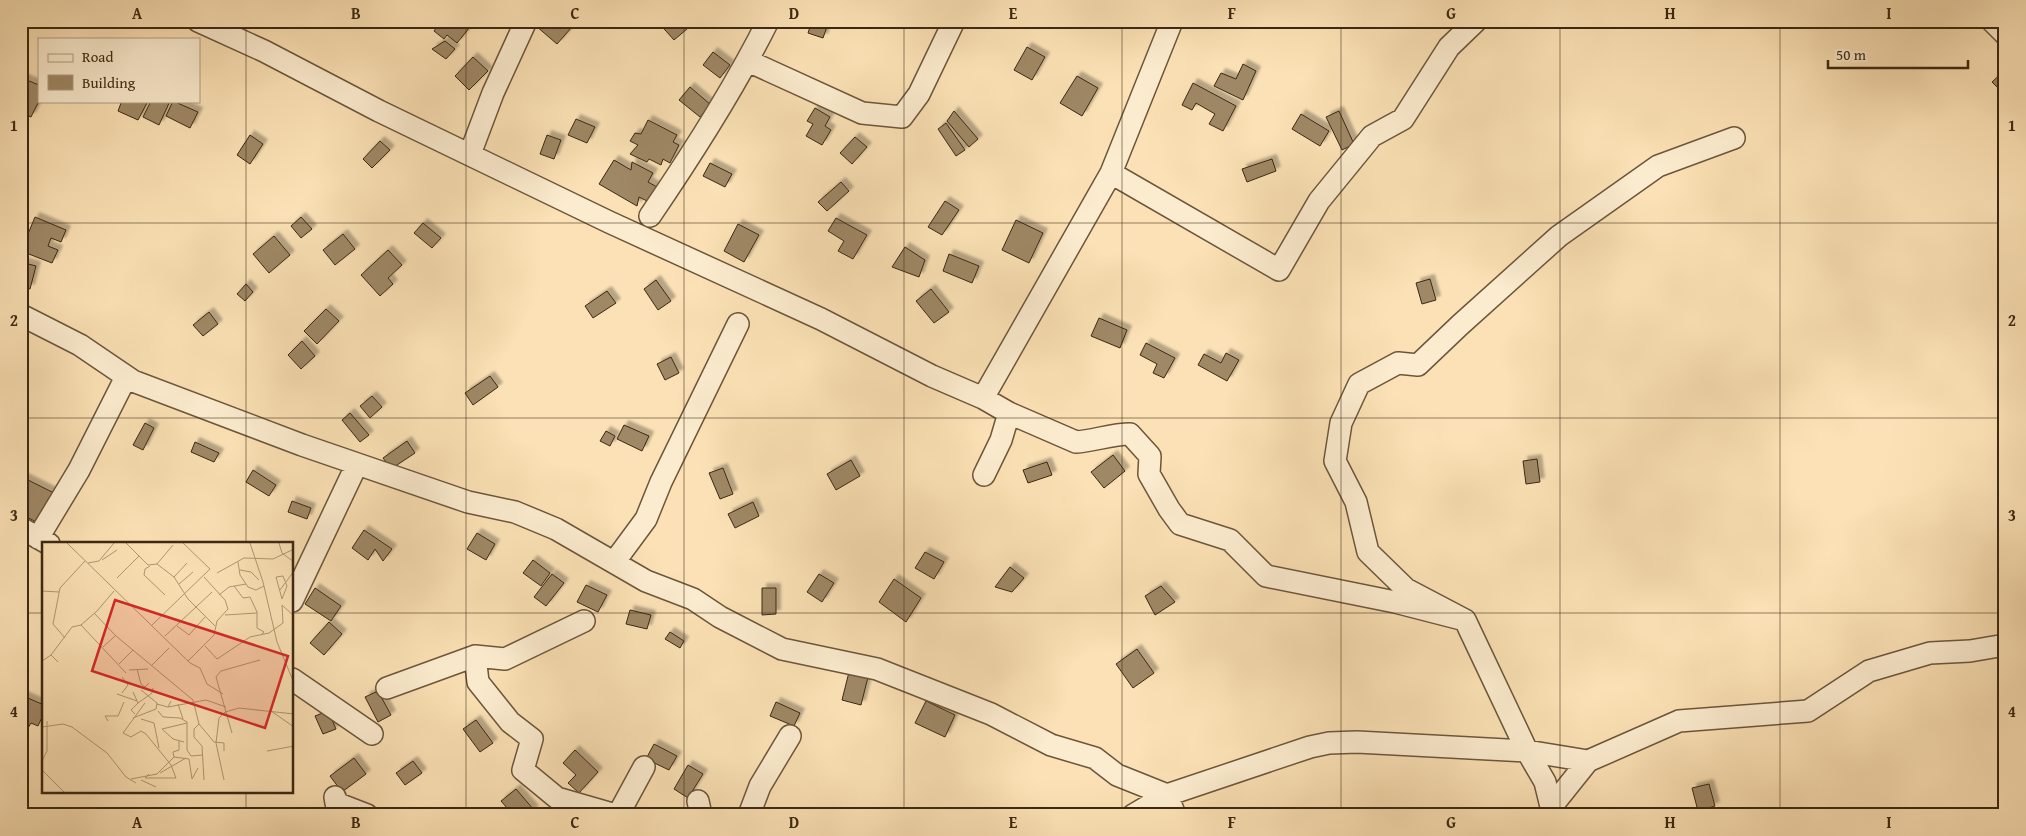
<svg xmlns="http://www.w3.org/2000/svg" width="2026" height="836" font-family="'Gentium Book Plus',serif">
  <defs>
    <filter id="shadow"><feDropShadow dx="4.5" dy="-4.5" stdDeviation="1" flood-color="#0004"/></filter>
  </defs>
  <rect width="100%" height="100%" fill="#fbe1b5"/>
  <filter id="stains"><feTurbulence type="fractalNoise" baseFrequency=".004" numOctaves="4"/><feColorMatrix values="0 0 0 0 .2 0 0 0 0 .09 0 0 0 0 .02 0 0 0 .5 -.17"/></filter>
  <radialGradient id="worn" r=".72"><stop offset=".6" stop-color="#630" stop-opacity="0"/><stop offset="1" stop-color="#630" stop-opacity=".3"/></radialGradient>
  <path fill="#9f8866" stroke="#3c2811" filter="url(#shadow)" d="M 358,21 L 375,21 L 372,28 Z
    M 441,21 L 462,21 L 470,27 L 457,43 L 447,35 L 444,39 L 434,31 Z
    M 540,21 L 566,21 L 572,27 L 557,44 L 536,26 Z
    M 657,21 L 682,21 L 688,28 L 674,40 Z
    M 812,21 L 829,21 L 823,38 L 808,33 Z
    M 445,41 L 455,49 L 446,59 L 432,49 Z
    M 1027,47 L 1045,57 L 1032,80 L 1014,70 Z
    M 713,52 L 730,65 L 720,78 L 703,65 Z
    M 473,57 L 488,71 L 469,90 L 455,76 Z
    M 1243,64 L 1256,71 L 1243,100 L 1214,86 L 1221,73 L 1236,79 Z
    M 2005,70 L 2005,95 L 1992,82 Z
    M 1077,76 L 1098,88 L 1082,116 L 1060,103 Z
    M 22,78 L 39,85 L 39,101 L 31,117 L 21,113 Z
    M 1193,83 L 1236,106 L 1223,131 L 1209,124 L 1215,114 L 1196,103 L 1192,110 L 1182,105 Z
    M 690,87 L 711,105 L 700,117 L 679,100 Z
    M 117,101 L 148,101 L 138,120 L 118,111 L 121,103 Z
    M 151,101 L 170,101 L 159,125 L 143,117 Z
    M 173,101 L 198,112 L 190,128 L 166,116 Z
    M 815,108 L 830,117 L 825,126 L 831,130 L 822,145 L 806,136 L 813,124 L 807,121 Z
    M 954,111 L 978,139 L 969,147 L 947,121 Z
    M 1339,111 L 1354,144 L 1342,150 L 1326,117 Z
    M 1301,114 L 1329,131 L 1320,146 L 1292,129 Z
    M 576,119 L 595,127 L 587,143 L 568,135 Z
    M 648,120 L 677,135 L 673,142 L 679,145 L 670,163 L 663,159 L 661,165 L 649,159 L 647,162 L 630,154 L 638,145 L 630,141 L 635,133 L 641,134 Z
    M 946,123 L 965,150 L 956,156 L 938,129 Z
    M 250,135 L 263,144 L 250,164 L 237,155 Z
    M 547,135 L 561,140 L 554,159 L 540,154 Z
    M 855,137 L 867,147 L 852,164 L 840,153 Z
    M 380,141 L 390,150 L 372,168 L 363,159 Z
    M 1272,159 L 1276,171 L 1247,182 L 1242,169 Z
    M 614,160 L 631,170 L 632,162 L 653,173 L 648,182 L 657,187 L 649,202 L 639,197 L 637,206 L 599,184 Z
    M 710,163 L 732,174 L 725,187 L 703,176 Z
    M 841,182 L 849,191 L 827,211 L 818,202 Z
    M 945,201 L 959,210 L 942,235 L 928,227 Z
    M 35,217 L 66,230 L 61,242 L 51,238 L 48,246 L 58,250 L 52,263 L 21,251 Z
    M 301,217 L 312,229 L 301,238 L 291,226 Z
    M 836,218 L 867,235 L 853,259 L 838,251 L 844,241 L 828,231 Z
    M 1016,220 L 1043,233 L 1029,263 L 1002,250 Z
    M 423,223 L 441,238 L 432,248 L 414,233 Z
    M 738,224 L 759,235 L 744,262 L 724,251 Z
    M 343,234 L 355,249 L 335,265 L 323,250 Z
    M 274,236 L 290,255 L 269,273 L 253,254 Z
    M 905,247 L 925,260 L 919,277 L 892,267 Z
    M 388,250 L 402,265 L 388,278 L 393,284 L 380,296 L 361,275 Z
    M 949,254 L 979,266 L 972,283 L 943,271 Z
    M 21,262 L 36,266 L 30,289 L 21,286 Z
    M 1430,279 L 1436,300 L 1422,304 L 1416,283 Z
    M 656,280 L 671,301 L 658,310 L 644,289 Z
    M 246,284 L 253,292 L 245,301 L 237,294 Z
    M 931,289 L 949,312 L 934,323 L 916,301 Z
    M 607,291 L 616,303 L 593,318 L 585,306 Z
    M 326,309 L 339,321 L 317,344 L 304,331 Z
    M 209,312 L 218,324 L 203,336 L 193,325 Z
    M 1099,318 L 1127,330 L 1120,348 L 1091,336 Z
    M 302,341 L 315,356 L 301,369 L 288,355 Z
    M 1146,343 L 1175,358 L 1164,378 L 1153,373 L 1157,364 L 1140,355 Z
    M 1226,353 L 1239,360 L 1227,381 L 1198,365 L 1204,354 L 1221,363 Z
    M 671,357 L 679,373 L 665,380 L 657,364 Z
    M 490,376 L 498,387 L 473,405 L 465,393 Z
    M 372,396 L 382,407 L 370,418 L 360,406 Z
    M 350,413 L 369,435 L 360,442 L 342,420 Z
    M 145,423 L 154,428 L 143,450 L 133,445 Z
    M 624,425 L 649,436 L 642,451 L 617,439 Z
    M 606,431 L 615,436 L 610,446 L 600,441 Z
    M 407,441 L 415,453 L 391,469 L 383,458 Z
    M 195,442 L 219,453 L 214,462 L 191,452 Z
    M 1113,455 L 1125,471 L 1104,488 L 1091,472 Z
    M 1537,459 L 1540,482 L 1526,484 L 1523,461 Z
    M 851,460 L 860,476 L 836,490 L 827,474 Z
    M 1047,462 L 1052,475 L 1028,483 L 1023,470 Z
    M 723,468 L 733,494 L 720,499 L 709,473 Z
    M 253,470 L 276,485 L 269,496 L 246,482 Z
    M 24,478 L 56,494 L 40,524 L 21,514 L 21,484 Z
    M 292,501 L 311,508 L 307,519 L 288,512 Z
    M 753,502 L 759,516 L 735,528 L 728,514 Z
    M 364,530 L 392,549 L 383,561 L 375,549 L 368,560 L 352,548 Z
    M 477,533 L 495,544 L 486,560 L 467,549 Z
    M 925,552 L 944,562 L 934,579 L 915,568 Z
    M 533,560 L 550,573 L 541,586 L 523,573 Z
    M 1010,567 L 1024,578 L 1012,592 L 995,587 Z
    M 552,574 L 564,583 L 546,606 L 534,597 Z
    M 819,574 L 834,583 L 822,602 L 807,592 Z
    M 894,579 L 921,598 L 906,622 L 879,602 Z
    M 586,585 L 607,595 L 598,612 L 577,602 Z
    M 1161,586 L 1175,602 L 1155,615 L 1145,596 Z
    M 315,588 L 341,606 L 331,621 L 305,604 Z
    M 762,588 L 776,588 L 776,614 L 762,615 Z
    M 630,610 L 651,615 L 647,629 L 626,624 Z
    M 329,622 L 342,634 L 324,655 L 310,643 Z
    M 670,632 L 684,641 L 680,648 L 665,639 Z
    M 1137,649 L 1154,673 L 1133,688 L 1116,664 Z
    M 849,672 L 868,677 L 861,705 L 842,700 Z
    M 378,691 L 391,715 L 378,722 L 365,697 Z
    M 21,695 L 44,705 L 44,713 L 38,726 L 31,723 L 28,728 L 21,725 Z
    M 926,701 L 955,715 L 945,737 L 915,723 Z
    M 776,702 L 800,713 L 794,726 L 770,716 Z
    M 328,711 L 336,729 L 323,734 L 315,716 Z
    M 476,720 L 493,743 L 480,752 L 463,729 Z
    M 654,744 L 677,756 L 669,770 L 646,759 Z
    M 575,750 L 598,772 L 579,793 L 568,783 L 576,775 L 563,763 Z
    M 354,758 L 366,774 L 342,792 L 330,776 Z
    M 413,761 L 422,773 L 405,785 L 396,773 Z
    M 688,765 L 703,774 L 688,798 L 674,789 Z
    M 1709,784 L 1715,806 L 1698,811 L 1692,788 Z
    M 516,789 L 534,810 L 527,815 L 522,815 L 520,812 L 513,815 L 501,801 Z"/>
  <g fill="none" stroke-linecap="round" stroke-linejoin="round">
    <g stroke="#6c563a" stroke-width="24">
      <path id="minor" d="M 198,21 L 264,51 L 379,111 L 609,222 L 821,319 L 932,376 L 983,398 L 1009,413 L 1076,442 C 1094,441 1111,434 1130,434 L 1150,456 L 1149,474 L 1169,509 L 1180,524 L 1230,540 L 1266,576 L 1395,602 L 1465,620
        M 1992,21 L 2005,34
        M 748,61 L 862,113 L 902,117 L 919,94 L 954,21
        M 470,154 L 493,93 L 526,21
        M 1111,173 L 1279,270 L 1319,201 L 1372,136 L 1403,119 L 1449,47 L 1476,21
        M 650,216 C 693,153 734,89 768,21
        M 21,315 L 80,345 L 133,381 L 302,445 L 468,502 L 515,512 L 556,529 L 646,581 L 693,599 L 720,617 L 782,649 L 877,669 L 991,714 L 1051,745 L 1095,758 L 1117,775 L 1167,795 L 1175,815
        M 983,398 L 1111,173 L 1172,21
        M 984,475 L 1001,440 L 1009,413
        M 21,528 L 49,544
        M 38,538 L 79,470 L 126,377
        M 615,561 L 646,519 L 661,482 L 738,324
        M 292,601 L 357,464
        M 475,656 L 478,682 L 510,722 L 532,739 L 523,770 L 557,798 L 616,815
        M 292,679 L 372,734
        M 387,688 L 475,656 L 505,659 L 584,621
        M 335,797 L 336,803 L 367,815
        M 698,801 L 701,815
        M 618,815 L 644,767
        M 749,815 L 760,786 L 790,736
        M 1133,815 L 1167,795 L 1310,747 L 1329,743 L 1357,742 L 1527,751 L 1588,761
        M 1548,815 L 1552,806 L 1588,761 L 1679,721 L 1808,711 L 1869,671 L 1930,653 L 1970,651 L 2005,645
        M 1553,815 L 1545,782 L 1527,751 L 1465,620 L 1406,589 L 1368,552 L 1356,502 L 1335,461 L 1341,423 L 1359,384 L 1398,363 L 1418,365 L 1460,325 L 1559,236 L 1658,166 L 1734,138"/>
    </g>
    <use href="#minor" stroke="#fceccf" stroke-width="21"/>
  </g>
  <path fill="none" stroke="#3c2811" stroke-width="1" stroke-opacity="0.55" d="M 246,21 L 246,544M 466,21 L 466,815M 684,21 L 684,815M 904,21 L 904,815M 1122,21 L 1122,815M 1341,21 L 1341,815M 1560,21 L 1560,815M 1780,21 L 1780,815M 21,223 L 2005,223M 21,418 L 2005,418M 21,613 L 44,613M 292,613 L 2005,613M 246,792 L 246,815"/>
  <g transform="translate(42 542)">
    <rect width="251" height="251" fill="#fbe1b5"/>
    <path fill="none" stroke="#af9773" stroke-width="1" d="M 25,1 L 148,121 L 158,126 L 165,142 L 181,152M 84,1 L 106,23 L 115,22 L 132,35 L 146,57 L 173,84M 208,1 L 221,40 L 235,100 L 252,141M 237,1 L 240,11 L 252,20M 60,18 L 75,8M 196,20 L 198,33 L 206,45 L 214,48 L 222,44M 46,21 L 57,19 L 72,1M 115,22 L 131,3M 108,24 L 103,27 L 102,33 L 123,53M 198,28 L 209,30 L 217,38M 175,31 L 202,16 L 231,17 L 252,7M 241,34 L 245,44 L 240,57 L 234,35 ZM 132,35 L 145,21M 75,36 L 97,14M 137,42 L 151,30M 192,44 L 201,56 L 208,55 L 215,70 L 215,86 L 222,90 L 220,92M 238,48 L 252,29M 0,49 L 17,50M 177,53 L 187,45 L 204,42M 240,63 L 252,74M 52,71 L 74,94 L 151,158 L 157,182M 183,73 L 215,71M 39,83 L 84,131M 109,84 L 168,27 L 141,1M 135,84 L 147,93 L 163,75M 123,94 L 170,50M 23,96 L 11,82 L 18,46 L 43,19M 163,104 L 175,117 L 208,95 L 227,91 L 241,81 L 240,63M 61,105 L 73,94M 9,113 L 30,85 L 39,83 L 55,69 L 72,49M 0,119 L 9,113 L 16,120M 146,119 L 172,93 L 175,79 L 186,67 L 183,58 L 162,35M 77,122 L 91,108M 110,123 L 127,106M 95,127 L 99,142 L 103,145 L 107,141M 87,128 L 106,127M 80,135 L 86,143 L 80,151M 91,150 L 96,161 L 110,151 L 111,146M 75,152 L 95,159M 103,161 L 81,191 L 89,195 L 99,189 L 104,192 L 129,223 L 134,236 L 103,236 L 107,232M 115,162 L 126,165 L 129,159M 136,162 L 141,177M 126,165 L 164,158 L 184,165M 116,169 L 121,175 L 138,176 L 145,180 L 145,208 L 149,214 L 161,213M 229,169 L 252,185M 93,172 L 89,168 L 96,161M 91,176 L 114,167 L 115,161 L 99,148M 99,177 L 112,181 L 117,206M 66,179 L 63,174 L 76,174 L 82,160M 0,185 L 21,182 L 30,185 L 65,211 L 84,235 L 94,241M 190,191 L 174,135 L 179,129 L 218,118M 142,200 L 131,197 L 120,187 L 145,181M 225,209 L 252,204M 132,215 L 147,217 L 150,237 L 156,226M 0,219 L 5,209 L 5,179M 0,228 L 22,250M 118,231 L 144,216M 89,237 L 115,232 L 132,215 L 131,210 L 137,208 L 137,199M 99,238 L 114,245M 162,238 L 160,204 L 152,195 L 152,187 L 157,182 L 172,200 L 182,201 L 182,209M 182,238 L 174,201 L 177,176 L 183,170 L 197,166 L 252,172"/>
    <path fill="#d62828" fill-opacity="0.15" stroke="#d62828" stroke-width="2.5" d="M 73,58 L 246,114 L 223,186 L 50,129 Z"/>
    <rect width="251" height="251" fill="none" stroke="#3c2811" stroke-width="2.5"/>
  </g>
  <rect width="2026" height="836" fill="none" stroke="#fbe1b5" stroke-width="55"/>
  <rect x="38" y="38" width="162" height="65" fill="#fceccf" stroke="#af9e83"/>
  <rect x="48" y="54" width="25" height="8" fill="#fceccf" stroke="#af9e83"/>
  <text x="82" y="62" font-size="15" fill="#3c2811">Road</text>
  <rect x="48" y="75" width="25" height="15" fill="#9f8866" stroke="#af9e83"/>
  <text x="82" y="88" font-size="15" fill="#3c2811">Building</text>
  <path d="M1828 60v8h140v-8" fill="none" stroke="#3c2811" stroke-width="2.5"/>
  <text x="1836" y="60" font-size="15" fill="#3c2811" stroke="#fceccf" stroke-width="4" paint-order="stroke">50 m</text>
  <rect x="28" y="28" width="1970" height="780" fill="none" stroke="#3c2811" stroke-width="2"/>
  <g font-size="16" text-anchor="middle" font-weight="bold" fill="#3c2811">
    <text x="137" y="19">A</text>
    <text x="356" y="19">B</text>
    <text x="575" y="19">C</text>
    <text x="794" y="19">D</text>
    <text x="1013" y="19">E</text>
    <text x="1232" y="19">F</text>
    <text x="1451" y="19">G</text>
    <text x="1670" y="19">H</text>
    <text x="1889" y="19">I</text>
    <text x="14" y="131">1</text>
    <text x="2012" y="131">1</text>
    <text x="14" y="326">2</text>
    <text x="2012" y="326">2</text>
    <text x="14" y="521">3</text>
    <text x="2012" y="521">3</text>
    <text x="14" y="717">4</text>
    <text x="2012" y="717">4</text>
    <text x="137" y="828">A</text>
    <text x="356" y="828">B</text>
    <text x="575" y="828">C</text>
    <text x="794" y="828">D</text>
    <text x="1013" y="828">E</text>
    <text x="1232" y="828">F</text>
    <text x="1451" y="828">G</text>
    <text x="1670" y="828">H</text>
    <text x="1889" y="828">I</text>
  </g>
  <rect width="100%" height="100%" filter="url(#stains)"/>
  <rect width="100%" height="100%" fill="url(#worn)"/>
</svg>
